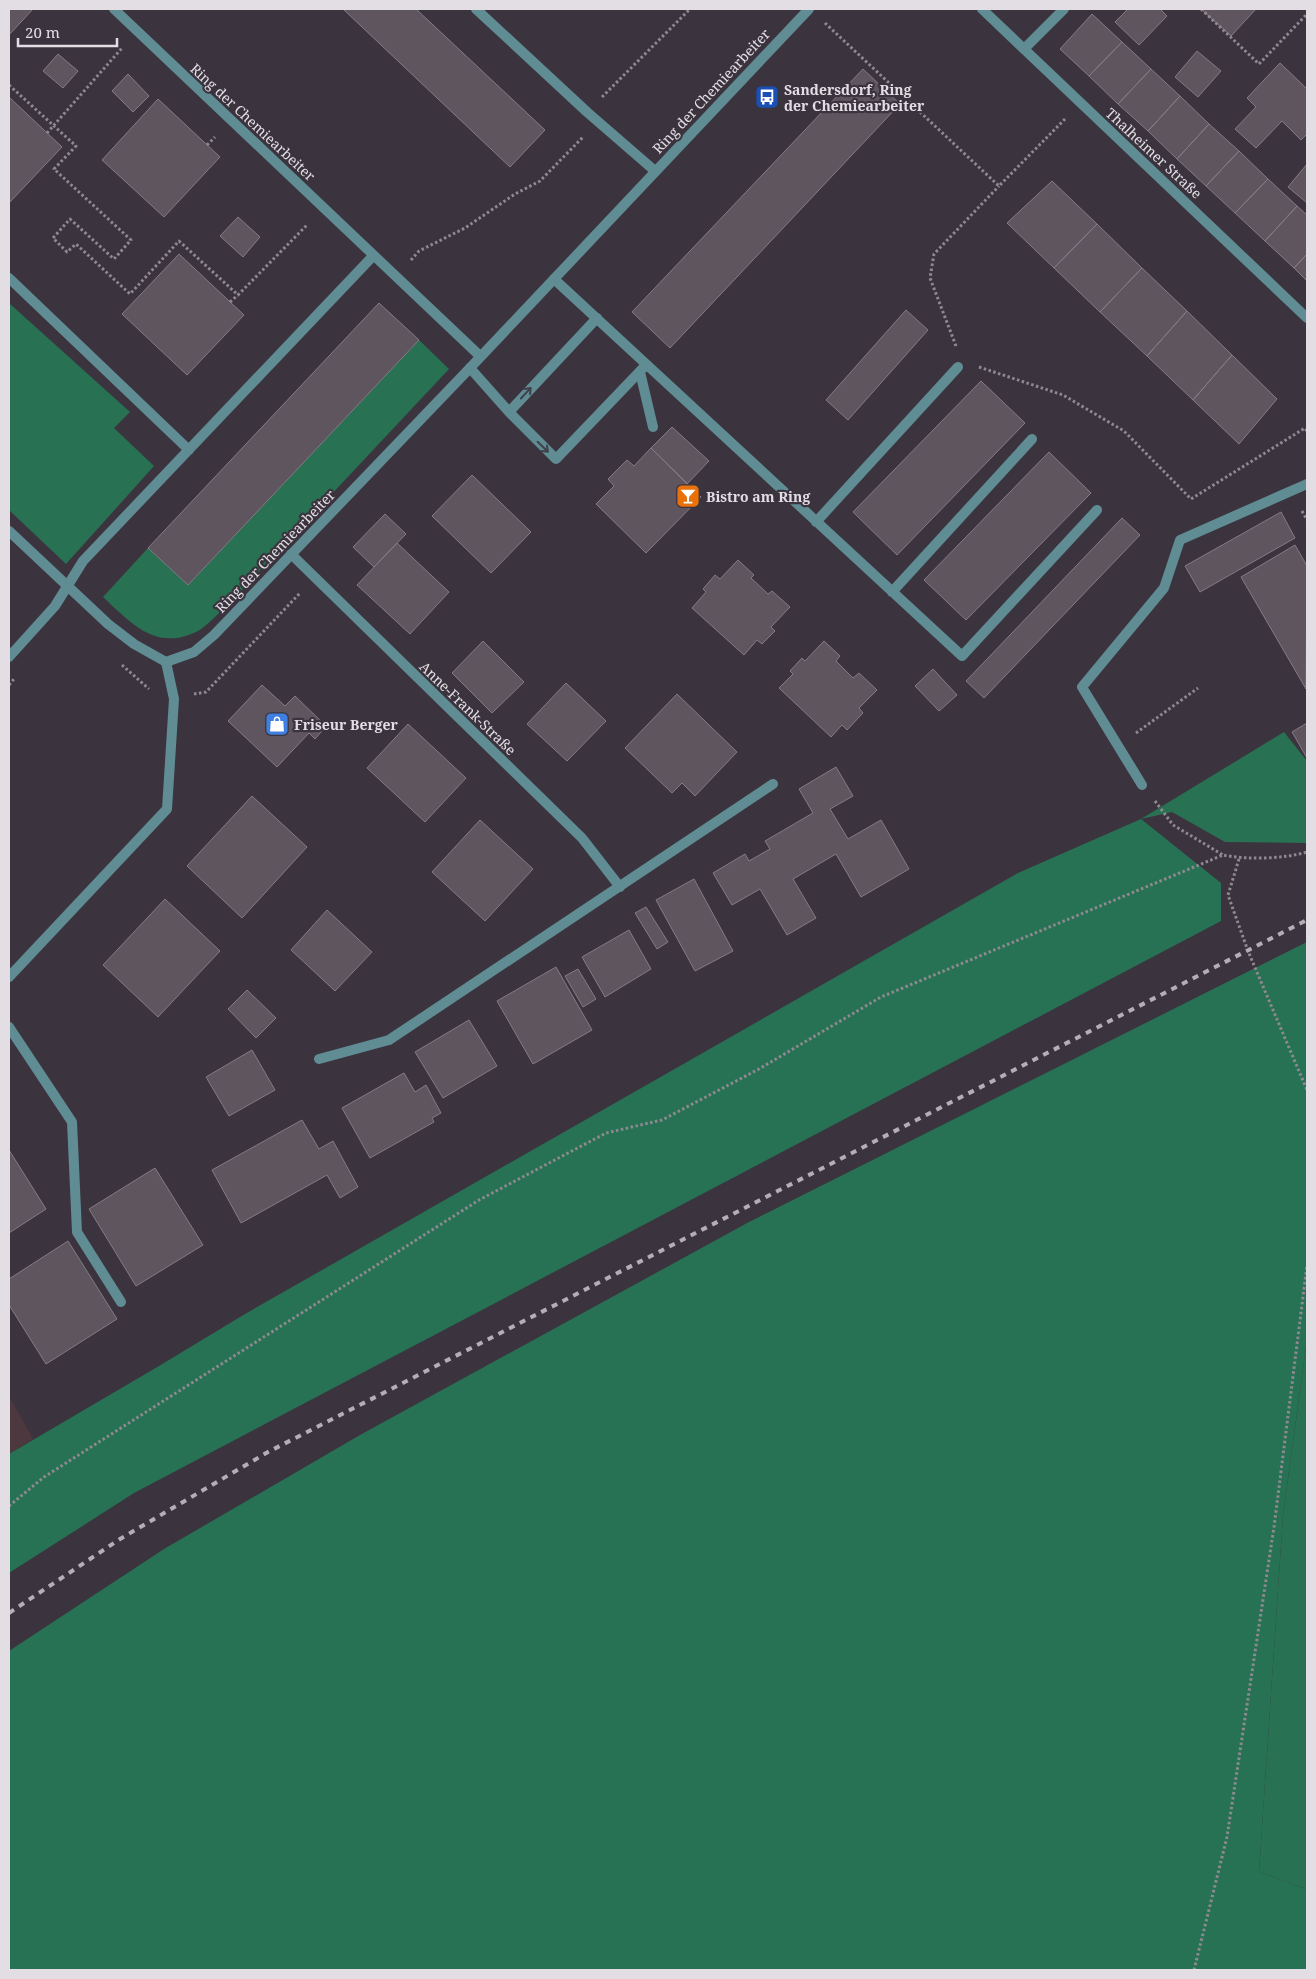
<svg xmlns="http://www.w3.org/2000/svg" width="1316" height="1979" font-family="'Noto Serif',serif">
  <rect width="100%" height="100%" fill="#3b343e"/>
  <path fill="#4c383e" d="M 9,1396 L 33,1439 L 9,1454 Z"/>
  <path fill="#287153" d="M 9,303 L 130,412 L 114,428 L 154,466 L 66,564 L 9,510 Z
    M 419,340 L 449,369 L 225,608 C 216,615 207,626 198,631 C 156,652 132,624 103,597 L 148,548 L 188,585 Z
    M 1284,732 L 1307,761 L 1307,843 L 1225,842 L 1172,812 L 1141,819 Z
    M 1307,1339 L 1307,1889 L 1259,1872 L 1283,1515 Z"/>
  <path fill="#277254" d="M 1141,819 L 1221,883 L 1221,921 L 134,1493 L 9,1573 L 9,1454 L 159,1366 L 245,1314 L 1018,873 Z
    M 1307,942 L 1307,1339 L 1283,1515 L 1259,1872 L 1307,1889 L 1307,1970 L 9,1970 L 9,1651 L 164,1549 L 360,1435 L 749,1222 Z"/>
  <path fill="#5f555f" stroke="#857b85" d="M 9,9 L 33,9 L 9,35 Z
    M 343,9 L 416,9 L 545,130 L 510,167 Z
    M 1128,9 L 1160,9 L 1167,16 L 1139,45 L 1115,22 Z
    M 1201,9 L 1256,9 L 1231,36 Z
    M 1092,14 L 1122,42 L 1089,76 L 1060,49 Z
    M 1122,42 L 1151,69 L 1118,104 L 1089,76 Z
    M 1197,51 L 1221,71 L 1198,97 L 1175,77 Z
    M 58,54 L 78,71 L 63,88 L 43,71 Z
    M 1280,63 L 1307,89 L 1307,134 L 1301,140 L 1282,121 L 1256,148 L 1235,129 L 1256,107 L 1247,98 Z
    M 863,69 L 900,104 L 670,348 L 632,312 Z
    M 1151,69 L 1180,96 L 1148,131 L 1118,104 Z
    M 128,74 L 149,96 L 133,112 L 112,91 Z
    M 1180,96 L 1209,124 L 1177,159 L 1148,131 Z
    M 9,97 L 62,147 L 9,203 Z
    M 158,99 L 220,157 L 164,217 L 102,160 Z
    M 1209,124 L 1239,151 L 1206,186 L 1177,159 Z
    M 1239,151 L 1268,179 L 1235,213 L 1206,186 Z
    M 1307,164 L 1307,203 L 1288,187 Z
    M 1268,179 L 1297,206 L 1265,241 L 1235,213 Z
    M 1052,181 L 1097,224 L 1054,268 L 1007,223 Z
    M 1297,206 L 1307,215 L 1307,254 L 1294,268 L 1265,241 Z
    M 238,217 L 260,237 L 243,257 L 220,236 Z
    M 1097,224 L 1142,268 L 1100,312 L 1054,268 Z
    M 179,254 L 244,315 L 187,375 L 122,314 Z
    M 1307,254 L 1307,281 L 1294,268 Z
    M 1142,268 L 1187,311 L 1147,356 L 1100,312 Z
    M 379,303 L 419,340 L 188,585 L 148,548 Z
    M 906,310 L 928,330 L 848,420 L 826,400 Z
    M 1187,311 L 1232,355 L 1193,400 L 1147,356 Z
    M 1232,355 L 1277,399 L 1239,444 L 1193,400 Z
    M 981,381 L 1025,423 L 897,555 L 853,512 Z
    M 672,427 L 709,461 L 687,484 L 651,448 Z
    M 651,448 L 701,497 L 646,553 L 596,504 L 614,486 L 608,479 L 627,460 L 634,466 Z
    M 1049,452 L 1091,493 L 966,620 L 924,580 Z
    M 472,475 L 531,532 L 491,573 L 432,516 Z
    M 1281,512 L 1295,538 L 1200,592 L 1185,566 Z
    M 385,514 L 406,534 L 374,567 L 353,547 Z
    M 1122,518 L 1140,535 L 984,698 L 966,681 Z
    M 397,543 L 449,592 L 410,634 L 357,585 Z
    M 1295,545 L 1307,566 L 1306,689 L 1241,577 Z
    M 738,560 L 754,575 L 751,578 L 768,594 L 772,591 L 790,607 L 771,627 L 775,631 L 762,644 L 757,640 L 744,655 L 692,608 L 706,592 L 703,589 L 715,575 L 720,579 Z
    M 483,641 L 524,682 L 492,713 L 452,673 Z
    M 824,641 L 840,656 L 836,661 L 853,678 L 859,673 L 877,690 L 859,708 L 863,713 L 847,730 L 842,725 L 831,737 L 779,688 L 793,674 L 790,671 L 802,658 L 805,661 Z
    M 933,669 L 957,695 L 939,711 L 915,686 Z
    M 566,683 L 606,721 L 567,761 L 527,724 Z
    M 262,685 L 285,706 L 295,696 L 326,726 L 315,739 L 309,733 L 277,767 L 228,721 Z
    M 677,694 L 737,752 L 695,796 L 682,783 L 672,793 L 625,748 Z
    M 1307,723 L 1307,758 L 1292,732 Z
    M 408,724 L 466,778 L 425,822 L 367,768 Z
    M 836,767 L 853,796 L 830,809 L 848,839 L 881,820 L 909,869 L 861,897 L 836,854 L 793,879 L 816,918 L 787,935 L 760,889 L 732,905 L 713,873 L 745,854 L 749,861 L 770,849 L 765,841 L 813,813 L 799,789 Z
    M 252,796 L 307,847 L 242,918 L 187,866 Z
    M 480,820 L 533,869 L 485,921 L 432,872 Z
    M 694,879 L 733,951 L 695,971 L 656,900 Z
    M 165,899 L 220,951 L 158,1017 L 103,965 Z
    M 646,907 L 668,942 L 657,949 L 635,913 Z
    M 327,910 L 372,952 L 335,991 L 291,950 Z
    M 629,930 L 651,969 L 605,997 L 582,957 Z
    M 556,967 L 592,1030 L 533,1064 L 497,1001 Z
    M 578,969 L 596,999 L 583,1007 L 565,976 Z
    M 247,990 L 276,1018 L 256,1038 L 228,1009 Z
    M 469,1020 L 497,1066 L 443,1098 L 415,1052 Z
    M 252,1050 L 275,1090 L 229,1116 L 206,1077 Z
    M 404,1073 L 415,1092 L 426,1085 L 441,1113 L 432,1118 L 434,1122 L 370,1158 L 342,1108 Z
    M 302,1120 L 319,1149 L 333,1141 L 358,1187 L 340,1198 L 327,1175 L 241,1223 L 212,1170 Z
    M 9,1150 L 46,1209 L 9,1233 Z
    M 155,1168 L 203,1245 L 136,1286 L 89,1209 Z
    M 68,1241 L 117,1319 L 46,1364 L 9,1305 L 9,1279 Z"/>
  <g fill="none" stroke-linecap="round" stroke-linejoin="round">
    <path stroke="#8f8991" stroke-width="3" stroke-dasharray="2.5 2.5" stroke-linecap="butt" d="M 1201,9 L 1259,64 L 1307,14
      M 825,23 L 999,186 L 1066,118
      M 9,85 L 76,146 L 54,169 L 131,240 L 114,259 L 70,219 L 53,238 L 67,252 L 76,244 L 130,294 L 179,241 L 238,295 L 308,224
      M 602,97 L 690,9
      M 47,133 L 122,48
      M 207,145 L 215,137
      M 411,260 L 419,251 L 465,228 L 515,194 L 540,181 L 583,137
      M 230,302 L 238,295
      M 956,346 L 930,278 L 934,254 L 999,186
      M 979,367 L 1063,395 L 1124,431 L 1191,499 L 1305,428 L 1307,431
      M 1302,511 L 1307,520
      M 122,665 L 149,689
      M 9,685 L 14,679
      M 194,694 L 206,692 L 300,593
      M 1136,733 L 1198,688
      M 1155,801 L 1173,825 L 1223,855
      M 1239,859 L 1228,895 L 1248,951 L 1307,1090
      M 9,1506 L 44,1477 L 479,1200 L 606,1133 L 662,1120 L 759,1069 L 881,997 L 1223,855 C 1247,860 1284,859 1307,852
      M 1194,1970 L 1227,1837 L 1274,1527 L 1307,1265"/>
    <path stroke="#608c94" stroke-width="10" d="M 554,279 L 962,656 L 1097,510
      M 470,368 L 509,412 L 597,318
      M 640,372 L 653,427
      M 509,412 L 556,459 L 646,365
      M 816,522 L 958,367
      M 892,592 L 1032,439
      M 1142,785 L 1082,687 L 1164,588 L 1180,540 L 1307,484
      M 9,977 L 167,809 L 174,699 L 166,662
      M 9,1027 L 72,1122 L 77,1232 L 121,1302"/>
    <path stroke="#608c94" stroke-width="10" d="M 114,9 C 236,125 358,241 480,356
      M 476,9 L 587,112 L 655,171
      M 1024,49 L 1064,9
      M 9,278 L 189,450
      M 9,531 L 108,624 L 134,644 L 166,662 L 194,652 L 214,635 L 470,368 L 809,9
      M 291,554 L 582,838 L 620,887
      M 9,657 L 55,606 L 83,561 L 373,256
      M 319,1059 L 389,1040 L 773,784"/>
    <path stroke="#608c94" stroke-width="10" d="M 982,9 L 1307,318"/>
    <path stroke="#b4afb6" stroke-width="4" stroke-dasharray="6 6" stroke-linecap="butt" d="M 9,1613 L 120,1539 L 268,1452 L 1307,920"/>
  </g>
  <defs><path id="oneway-shaft" d="M-6 0H5M1.5-3L5.5 0L1.5 3" fill="none" stroke-width="1.6" stroke-linecap="round" stroke-linejoin="round" transform="scale(1.25)"/></defs>
  <g stroke="#41414b">
    <use href="#oneway-shaft" transform="translate(526 393) rotate(-47)"/>
    <use href="#oneway-shaft" transform="translate(543 447) rotate(44)"/>
  </g>
  <defs>
    <g id="bus-square" transform="scale(1.25)"><rect x="-9" y="-9" width="18" height="18" rx="4" fill="#1a4fb4" stroke="#3b343e"/><path d="M-5-6H5V4H4V6H2V4H-2V6H-4V4H-5ZM-3.5-4V0h7V-4ZM-3.5 1.2v1.5H-2V1.2ZM2 1.2v1.5H3.5V1.2Z" fill="#fff"/></g>
    <g id="bar-square" transform="scale(1.25)"><rect x="-9" y="-9" width="18" height="18" rx="4" fill="#e8710a" stroke="#3b343e"/><path d="M-6-5H6L.8 .8V4.5H3.5V6h-7V4.5H-.8V.8Z" fill="#fff"/></g>
    <g id="shop-square" transform="scale(1.25)"><rect x="-9" y="-9" width="18" height="18" rx="4" fill="#3f7fe0" stroke="#3b343e"/><path d="M-5-2.5h2.3a2.7 3.5 0 0 1 5.4 0H5L5.5 6h-11ZM-1.5-2.5h3a1.5 2.3 0 0 0-3 0Z" fill="#fff"/></g>
  </defs>
  <g fill-rule="evenodd">
    <use href="#bus-square" x="767" y="97"/>
    <use href="#bar-square" x="688" y="496"/>
    <use href="#shop-square" x="277" y="724"/>
  </g>
  <g text-anchor="middle" dominant-baseline="central" stroke-width="4.5" stroke-linejoin="round" paint-order="stroke">
    <g font-size="14" font-weight="bold" fill="#e2dee4" stroke="#3b343e" text-anchor="start">
      <text x="784" y="89">Sandersdorf, Ring<tspan x="784" dy="16">der Chemiearbeiter</tspan></text>
      <text x="706" y="496">Bistro am Ring</text>
      <text x="294" y="724">Friseur Berger</text>
    </g>
    <g font-size="14" fill="#e2dee4" stroke="#3b343e">
      <text transform="translate(711 91) rotate(-47)">Ring der Chemiearbeiter</text>
      <text transform="translate(253 122) rotate(43)">Ring der Chemiearbeiter</text>
      <text transform="translate(1154 153) rotate(43)">Thalheimer Straße</text>
      <text transform="translate(275 551) rotate(-46)">Ring der Chemiearbeiter</text>
      <text transform="translate(468 708) rotate(44)">Anne-Frank-Straße</text>
    </g>
  </g>
  <rect width="1316" height="1979" fill="none" stroke="#e2dee4" stroke-width="20"/>
  <path d="M18 38v8h99v-8" fill="none" stroke="#e2dee4" stroke-width="2.5"/>
  <text x="25" y="38" font-size="15" fill="#e2dee4" stroke="#3b343e" stroke-width="4" paint-order="stroke">20 m</text>
</svg>
